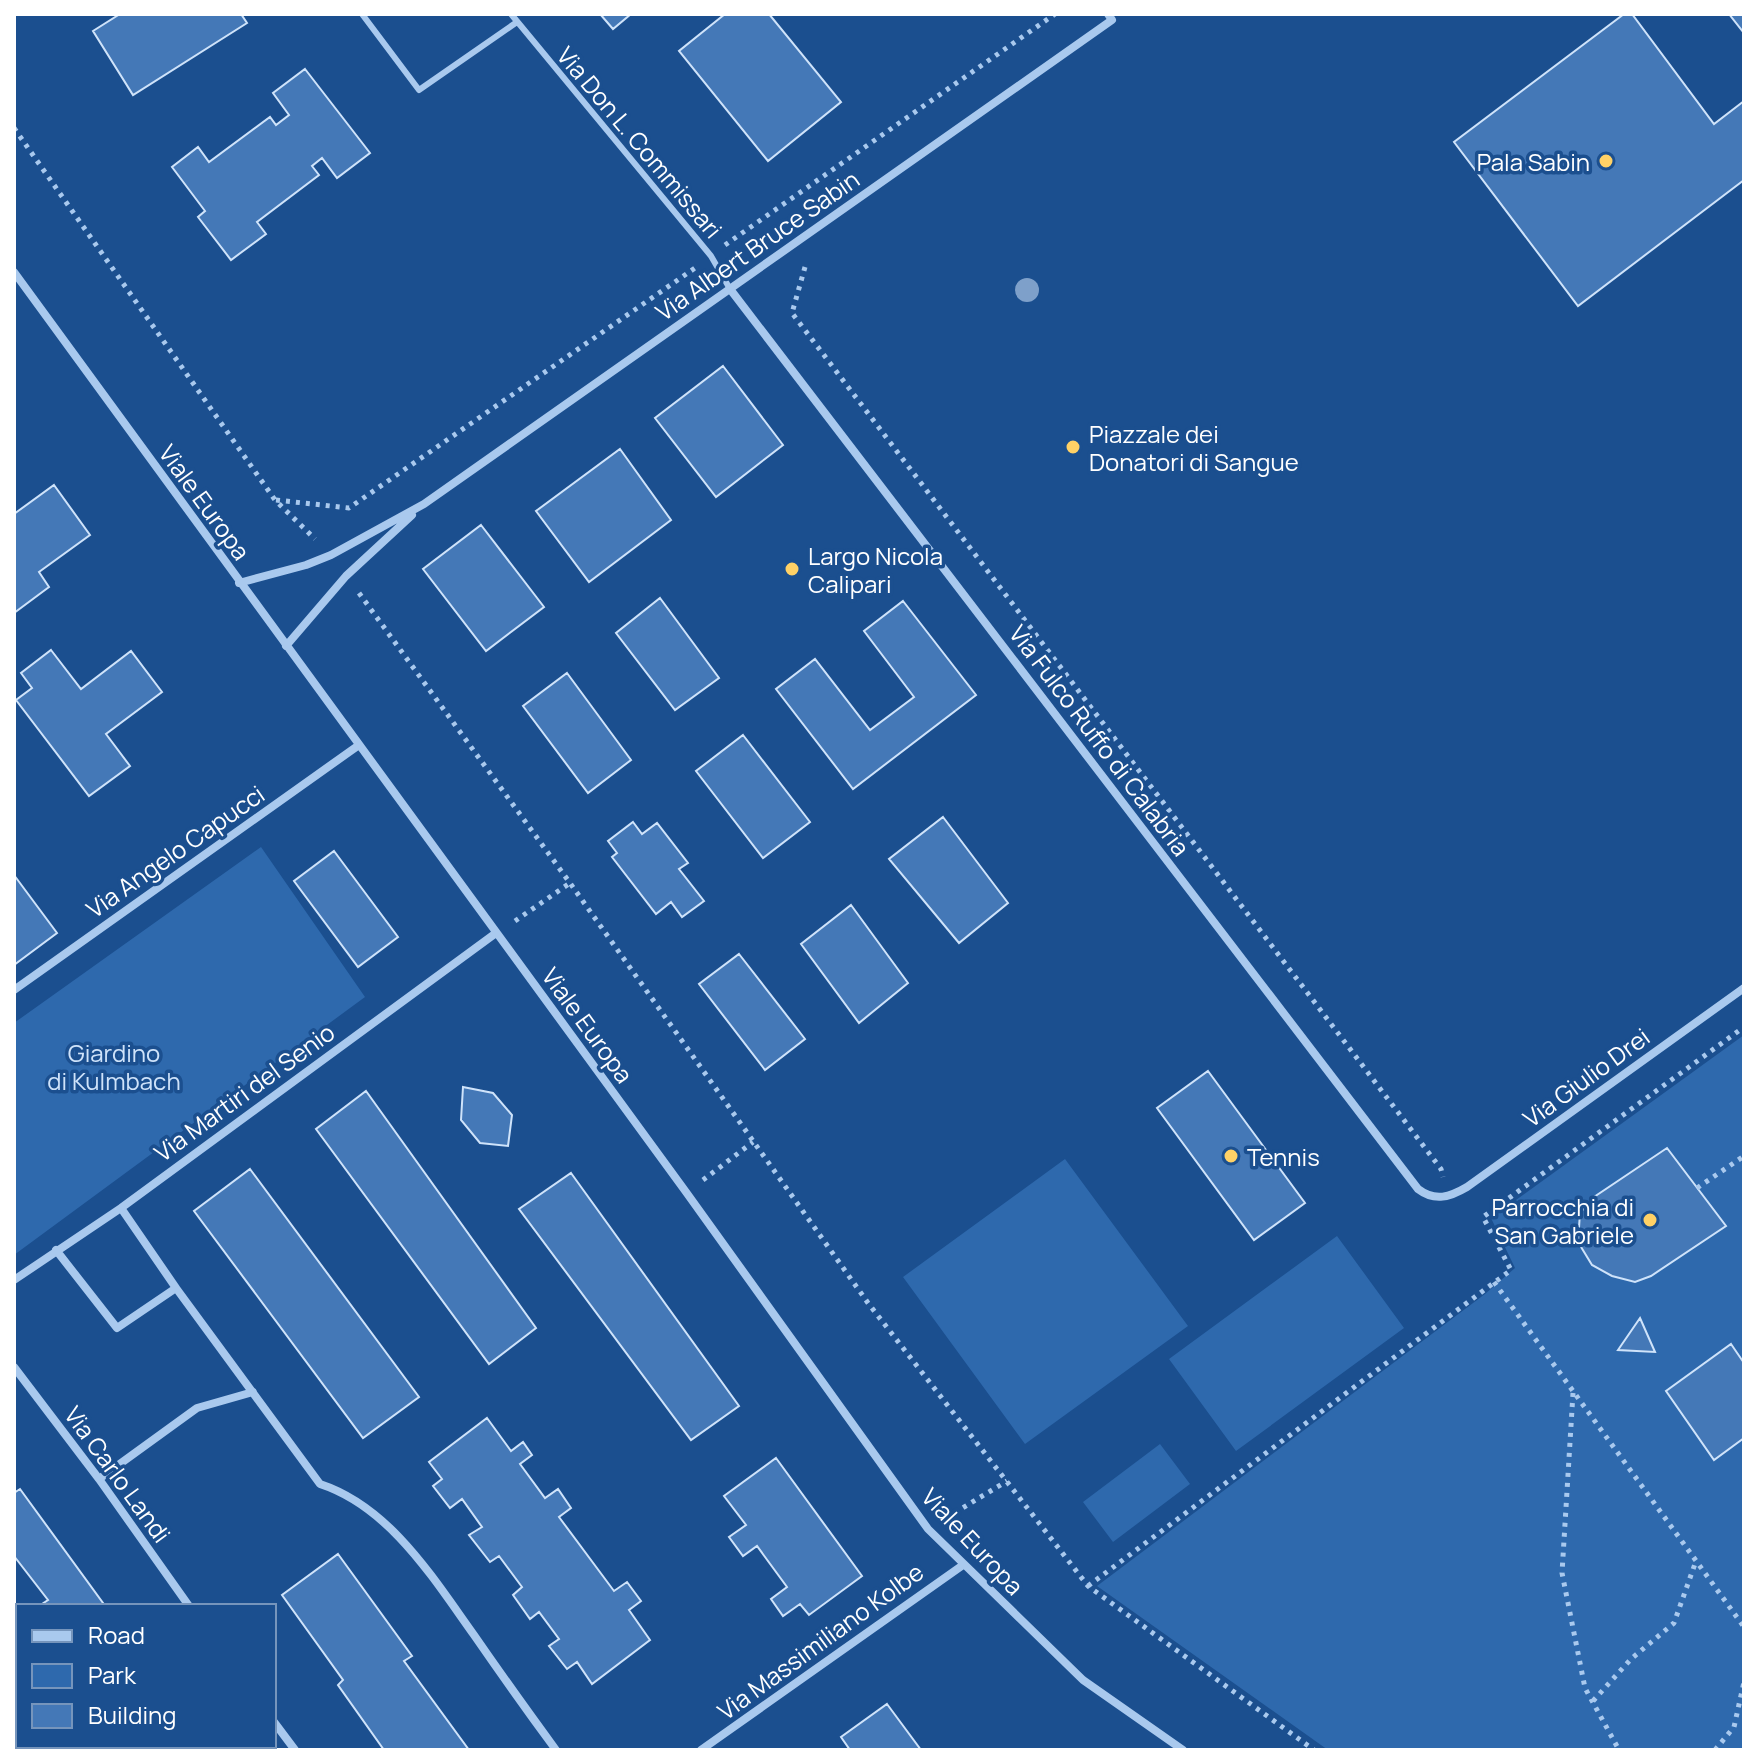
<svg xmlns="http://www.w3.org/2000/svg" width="1758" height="1764" font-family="Manrope,sans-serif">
  <rect width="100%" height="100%" fill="#1b4f8f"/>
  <path fill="#2e69ad" d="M 261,847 L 365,997 L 14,1255 L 14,1023 Z
    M 1744,1035 L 1744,1750 L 1328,1750 L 1097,1586 L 1485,1294 L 1515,1268 L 1491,1218 Z
    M 1065,1159 L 1188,1326 L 1025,1444 L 903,1277 Z
    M 1337,1236 L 1404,1328 L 1236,1451 L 1169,1359 Z
    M 1160,1444 L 1190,1484 L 1113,1542 L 1083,1502 Z"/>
  <path fill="#4478b7" stroke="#cfe3fa" stroke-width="2" d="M 120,14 L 241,14 L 247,23 L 133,95 L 93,31 Z
    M 600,14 L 631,14 L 613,29 Z
    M 725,14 L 769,14 L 841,102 L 768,161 L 679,51 Z
    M 1624,14 L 1632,14 L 1714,124 L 1744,101 L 1744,180 L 1578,306 L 1454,142 Z
    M 1729,14 L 1744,14 L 1744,33 Z
    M 305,69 L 370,153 L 337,178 L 322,158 L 312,166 L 319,175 L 257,222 L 266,234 L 231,260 L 198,217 L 205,211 L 172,167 L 198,147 L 209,162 L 270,117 L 276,125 L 289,115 L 273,93 Z
    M 723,366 L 783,445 L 716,497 L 655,418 Z
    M 620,449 L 671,520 L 589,582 L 536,511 Z
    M 54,485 L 90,535 L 39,572 L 49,587 L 14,613 L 14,514 Z
    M 481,525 L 544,607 L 486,651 L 423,569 Z
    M 660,598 L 719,678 L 675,710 L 616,633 Z
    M 903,601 L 976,695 L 853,789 L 776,689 L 815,659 L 870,730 L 914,697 L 864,631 Z
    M 51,650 L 81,689 L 131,651 L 162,692 L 106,734 L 130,766 L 89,796 L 16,700 L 32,688 L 21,673 Z
    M 567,673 L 631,760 L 588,793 L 523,706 Z
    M 743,735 L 810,822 L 763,858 L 696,771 Z
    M 943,817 L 1008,903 L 959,943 L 889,859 Z
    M 633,822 L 642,834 L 657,823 L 688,863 L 679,869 L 704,901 L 682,917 L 671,902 L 656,914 L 612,857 L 617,853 L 608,841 Z
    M 334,851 L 398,937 L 358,967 L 294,881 Z
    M 14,875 L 57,933 L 14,965 Z
    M 851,905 L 908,983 L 859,1023 L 801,944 Z
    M 739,954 L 805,1039 L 765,1070 L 699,984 Z
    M 1208,1071 L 1305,1203 L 1254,1240 L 1157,1108 Z
    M 463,1087 L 493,1093 L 512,1115 L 508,1146 L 480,1143 L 461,1120 Z
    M 366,1091 L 536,1328 L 489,1364 L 316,1129 Z
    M 1667,1148 L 1726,1226 L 1651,1276 L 1635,1282 L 1612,1276 L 1592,1265 L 1578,1242 L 1580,1213 L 1594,1197 Z
    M 250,1169 L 419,1397 L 363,1438 L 194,1211 Z
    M 571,1173 L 739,1406 L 691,1440 L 519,1209 Z
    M 1640,1318 L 1655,1352 L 1618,1350 Z
    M 1731,1344 L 1744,1363 L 1744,1438 L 1714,1460 L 1666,1391 Z
    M 487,1418 L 511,1451 L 523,1442 L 532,1455 L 520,1464 L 545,1498 L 558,1489 L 571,1508 L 559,1517 L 614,1591 L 627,1582 L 641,1601 L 629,1610 L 650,1640 L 592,1684 L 577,1662 L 567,1669 L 549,1646 L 559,1639 L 539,1612 L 530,1619 L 513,1595 L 522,1587 L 499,1556 L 490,1562 L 469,1535 L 482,1527 L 462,1499 L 450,1508 L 433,1486 L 442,1479 L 429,1462 Z
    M 776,1458 L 862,1576 L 809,1615 L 800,1604 L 783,1616 L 771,1599 L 787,1587 L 757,1546 L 743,1556 L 729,1537 L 746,1525 L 724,1496 Z
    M 20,1489 L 103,1603 L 98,1606 L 39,1606 L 48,1600 L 14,1556 L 14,1493 Z
    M 338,1554 L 412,1656 L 404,1661 L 469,1750 L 384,1750 L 338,1685 L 343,1680 L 282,1595 Z
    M 18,1621 L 18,1685 L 16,1687 L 14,1624 Z
    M 887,1704 L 921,1750 L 850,1750 L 841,1737 Z
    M 153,1746 L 199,1746 L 202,1750 L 148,1750 Z"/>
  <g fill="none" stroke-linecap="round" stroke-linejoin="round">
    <path stroke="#a9c9ee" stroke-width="5" stroke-dasharray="4 6" stroke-linecap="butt" d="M 14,128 L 275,500 L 315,539
      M 725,245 L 1055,14
      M 805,267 L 792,313 L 1441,1169 L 1443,1177
      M 276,500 L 349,508 L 695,268
      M 359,593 L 570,883 L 868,1303 L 1088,1586 L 1314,1750
      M 515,921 L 570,883
      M 703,1180 L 753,1142
      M 1697,1188 L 1744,1156
      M 1494,1282 L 1744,1627
      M 1573,1393 L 1562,1573 L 1585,1688 L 1619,1750
      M 946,1518 L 1007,1481
      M 1088,1586 L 1511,1270 L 1483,1217 L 1744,1027
      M 1593,1701 L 1631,1659 L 1674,1623 L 1696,1561
      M 1715,1750 L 1734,1727 L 1744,1682"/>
    <path stroke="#a9c9ee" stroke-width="6" d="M 362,14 L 419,90 L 517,22
      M 511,14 L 711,256 L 730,289"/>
    <path stroke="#a9c9ee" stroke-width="8" d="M 14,272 L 686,1192 L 928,1529 L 1083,1680 L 1183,1750
      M 730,289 L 1418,1189 C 1435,1202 1450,1197 1467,1187 L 1744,988
      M 239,583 L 306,565 L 331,555 L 424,504 L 1112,20 L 1108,14
      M 286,646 L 346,576 L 412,515
      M 14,990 L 359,745
      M 121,1208 L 176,1288 L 320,1484 C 390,1507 433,1578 474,1635 C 501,1674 528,1712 556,1750
      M 56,1250 L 117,1328 L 176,1288
      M 14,1280 L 121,1208 L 496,933
      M 14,1367 L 99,1479 L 189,1606
      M 99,1479 L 197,1408 L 253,1392
      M 274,1722 L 295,1750
      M 43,1750 L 49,1746
      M 701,1750 L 963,1565"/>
  </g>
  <circle fill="#7ea0ca" cx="1027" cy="290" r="12"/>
  <g fill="#ffd166" stroke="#1b4f8f" stroke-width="3">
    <circle cx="1606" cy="161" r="8"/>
    <circle cx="1073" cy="447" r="8"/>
    <circle cx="792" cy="569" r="8"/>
    <circle cx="1231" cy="1156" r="8"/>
    <circle cx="1650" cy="1220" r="8"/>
  </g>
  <g text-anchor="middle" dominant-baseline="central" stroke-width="7" stroke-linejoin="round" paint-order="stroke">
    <g font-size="24" fill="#fff" stroke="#1b4f8f">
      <text transform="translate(640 142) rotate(50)">Via Don L. Commissari</text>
      <text transform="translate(757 245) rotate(-35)">Via Albert Bruce Sabin</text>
      <text transform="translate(205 502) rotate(54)">Viale Europa</text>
      <text transform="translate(1100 740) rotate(53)">Via Fulco Ruffo di Calabria</text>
      <text transform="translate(175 851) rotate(-35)">Via Angelo Capucci</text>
      <text transform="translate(588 1025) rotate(54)">Viale Europa</text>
      <text transform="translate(1586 1077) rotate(-36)">Via Giulio Drei</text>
      <text transform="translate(244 1092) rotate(-36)">Via Martiri del Senio</text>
      <text transform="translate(118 1474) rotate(54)">Via Carlo Landi</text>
      <text transform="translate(973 1541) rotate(47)">Viale Europa</text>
      <text transform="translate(820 1641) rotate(-36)">Via Massimiliano Kolbe</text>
    </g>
    <g font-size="24" fill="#fff" stroke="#1b4f8f" text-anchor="start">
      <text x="1590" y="161" text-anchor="end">Pala Sabin</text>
      <text x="1089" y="433">Piazzale dei<tspan x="1089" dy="28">Donatori di Sangue</tspan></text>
      <text x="808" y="555">Largo Nicola<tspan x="808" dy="28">Calipari</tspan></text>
      <text x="1247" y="1156">Tennis</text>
      <text x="1634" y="1206" text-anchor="end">Parrocchia di<tspan x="1634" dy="28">San Gabriele</tspan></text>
    </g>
    <g font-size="24" fill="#cfe3fa" stroke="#1b4f8f">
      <text x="114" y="1052">Giardino<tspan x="114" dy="28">di Kulmbach</tspan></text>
    </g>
  </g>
  <rect width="1758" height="1764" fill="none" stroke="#ffffff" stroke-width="32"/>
  <rect x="16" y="1604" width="260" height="144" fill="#1b4f8f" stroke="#7695bc" stroke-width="2"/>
  <rect x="32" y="1630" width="40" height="12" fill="#a9c9ee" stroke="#7695bc" stroke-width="2"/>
  <text x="88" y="1644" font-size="24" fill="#ffffff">Road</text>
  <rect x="32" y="1664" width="40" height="24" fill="#2e69ad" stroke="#7695bc" stroke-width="2"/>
  <text x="88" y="1684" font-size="24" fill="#ffffff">Park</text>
  <rect x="32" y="1704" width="40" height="24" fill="#4478b7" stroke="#7695bc" stroke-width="2"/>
  <text x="88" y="1724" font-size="24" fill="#ffffff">Building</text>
</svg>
